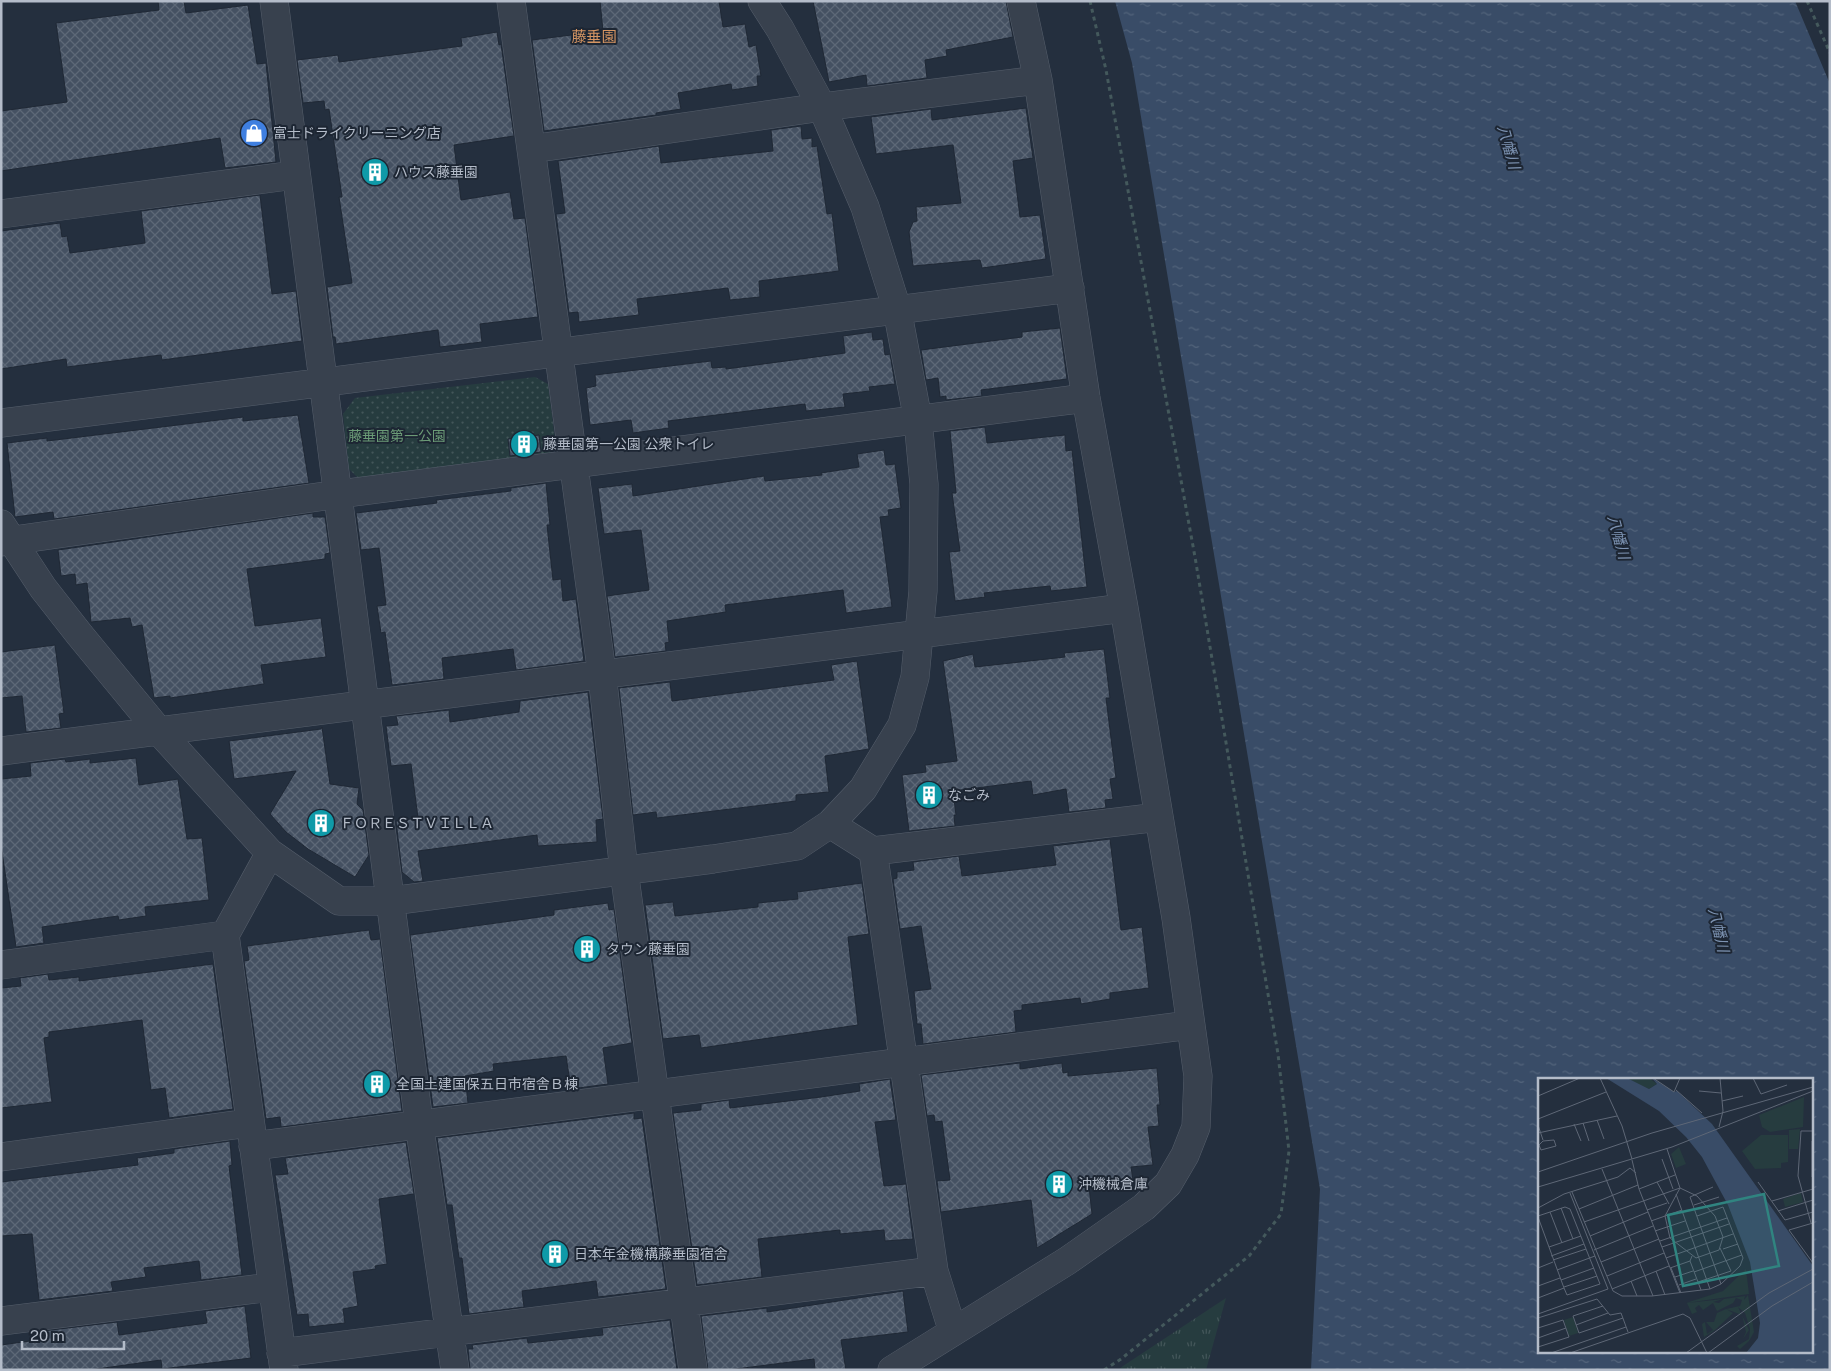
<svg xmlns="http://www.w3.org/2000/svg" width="1831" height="1371" font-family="'Public Sans','Noto Sans JP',sans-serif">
  <defs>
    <pattern id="grass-tufts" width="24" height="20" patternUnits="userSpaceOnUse" patternTransform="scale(1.25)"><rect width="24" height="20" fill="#263c3f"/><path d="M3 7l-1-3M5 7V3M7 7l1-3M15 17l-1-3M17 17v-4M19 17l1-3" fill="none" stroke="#435659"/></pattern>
    <pattern id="park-dots" width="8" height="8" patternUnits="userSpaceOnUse" patternTransform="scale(1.25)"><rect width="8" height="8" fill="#263c3f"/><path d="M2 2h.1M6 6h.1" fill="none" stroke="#435659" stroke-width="1.8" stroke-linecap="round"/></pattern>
    <pattern id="water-ripples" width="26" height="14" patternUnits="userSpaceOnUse" patternTransform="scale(1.25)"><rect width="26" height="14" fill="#394c67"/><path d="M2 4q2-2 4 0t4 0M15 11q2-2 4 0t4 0" fill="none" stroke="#53647b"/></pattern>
    <pattern id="building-cross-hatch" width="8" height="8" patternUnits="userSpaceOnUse" patternTransform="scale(1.25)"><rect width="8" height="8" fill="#455162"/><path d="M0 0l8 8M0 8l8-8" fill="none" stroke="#5d6877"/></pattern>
  </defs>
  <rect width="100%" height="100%" fill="#242f3e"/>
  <path fill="url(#grass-tufts)" d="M 1226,1298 L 1206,1370 L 1118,1370 L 1123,1366 Z"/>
  <path fill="url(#park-dots)" d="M 535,377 L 548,384 L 556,448 L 544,461 L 362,482 L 349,469 L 343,414 L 355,398 Z"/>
  <path fill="url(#water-ripples)" fill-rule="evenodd" d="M 1115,1 L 1795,1 L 1830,84 L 1830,1370 L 1311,1370 L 1320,1189 L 1132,63 ZM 1540,1080 L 1812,1080 L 1812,1352 L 1540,1352 Z"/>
  <path fill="url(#building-cross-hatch)" stroke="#1f2835" d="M 158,1 L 184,1 L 186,13 L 248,5 L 257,64 L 266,63 L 276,162 L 225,168 L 220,138 L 1,171 L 1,111 L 67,102 L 56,23 L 159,10 Z
    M 600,1 L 719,1 L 723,27 L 745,24 L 749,47 L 756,45 L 761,76 L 757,76 L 758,86 L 732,90 L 731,84 L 678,93 L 681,109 L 656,113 L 656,115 L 544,131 L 532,40 L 603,31 Z
    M 813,1 L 1006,1 L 1013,37 L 946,50 L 947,56 L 925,60 L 927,78 L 867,86 L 866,75 L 829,82 Z
    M 497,32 L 499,45 L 501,44 L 514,136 L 454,145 L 461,200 L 510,192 L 514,219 L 525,218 L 538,317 L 480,324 L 482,342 L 440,347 L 438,330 L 336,344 L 335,337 L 333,337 L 327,287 L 352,283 L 339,197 L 342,197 L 329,109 L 325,110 L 324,101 L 303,103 L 297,60 L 338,55 L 339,62 L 462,46 L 461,38 Z
    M 1026,108 L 1033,158 L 1013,161 L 1020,217 L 1040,215 L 1046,259 L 982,268 L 980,260 L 913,266 L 909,232 L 913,222 L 917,221 L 916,207 L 961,203 L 953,145 L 876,154 L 871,117 L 931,109 L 932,120 Z
    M 801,126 L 802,139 L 812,138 L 812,147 L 817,146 L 827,214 L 832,213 L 839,271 L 759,281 L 760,297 L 730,300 L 728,288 L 637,299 L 639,315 L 579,322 L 578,312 L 569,313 L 556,214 L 565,213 L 558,161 L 659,146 L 661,163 L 773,151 L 771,130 Z
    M 260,195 L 272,294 L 296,291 L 302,341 L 162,360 L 161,355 L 67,367 L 66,359 L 1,369 L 1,231 L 60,223 L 62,237 L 67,236 L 70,253 L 145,243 L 141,211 Z
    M 1060,328 L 1067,379 L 981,390 L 982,396 L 946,400 L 946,396 L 940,397 L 938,378 L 926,380 L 921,350 L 1022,337 L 1022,332 Z
    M 872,332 L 873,340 L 883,339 L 885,355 L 890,354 L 895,384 L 869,387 L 870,391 L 843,394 L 845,407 L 806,411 L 805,404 L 668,421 L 669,428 L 633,433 L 631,420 L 590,425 L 586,388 L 596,386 L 595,375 L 711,361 L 712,368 L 726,367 L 726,369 L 845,353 L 843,336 Z
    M 298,415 L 309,483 L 54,519 L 53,512 L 15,517 L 7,443 L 47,438 L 47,441 L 243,417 L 243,421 Z
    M 985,427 L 987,443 L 1065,435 L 1066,451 L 1072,450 L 1087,587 L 1051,591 L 1050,586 L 984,593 L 985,597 L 955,601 L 949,552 L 960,551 L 952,493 L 956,493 L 950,431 Z
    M 539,435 L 541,452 L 510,456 L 508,439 Z
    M 884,450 L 886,465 L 895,464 L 901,508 L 888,510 L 889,516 L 880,517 L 892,607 L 846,613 L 843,590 L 725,605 L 726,612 L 667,621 L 669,642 L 665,643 L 666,651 L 615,657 L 607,596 L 649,590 L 641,530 L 604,534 L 598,488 L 632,484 L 633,496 L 764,476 L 765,481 L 822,475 L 821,473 L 859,467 L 857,454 Z
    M 546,483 L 550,525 L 547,525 L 553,580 L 561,579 L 563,601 L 576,599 L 584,661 L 516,670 L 513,649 L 442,658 L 444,679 L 392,685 L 385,632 L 381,633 L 377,606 L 386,605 L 379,548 L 361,550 L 356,513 L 437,503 L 436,500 L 511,491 L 511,488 Z
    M 313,513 L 313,517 L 325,517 L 330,553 L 325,554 L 325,559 L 247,569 L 255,626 L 321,618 L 326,657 L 261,665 L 264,684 L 170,698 L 170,696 L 154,698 L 142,625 L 132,627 L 130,618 L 91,622 L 87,583 L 76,585 L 75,574 L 61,576 L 58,550 Z
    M 55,645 L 64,713 L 59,714 L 61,728 L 26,732 L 22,696 L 1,698 L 1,652 Z
    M 1104,649 L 1110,698 L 1106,698 L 1116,778 L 1110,779 L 1113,799 L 1105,800 L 1106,808 L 1069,812 L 1066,789 L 1033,795 L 1031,781 L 953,791 L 956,815 L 954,815 L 955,826 L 909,831 L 902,775 L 926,772 L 925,765 L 957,761 L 943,661 L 973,654 L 975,667 L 1065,657 L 1064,653 Z
    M 857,661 L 869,749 L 825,756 L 829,792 L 796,795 L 796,801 L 657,818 L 656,812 L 633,815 L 619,688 L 670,682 L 672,701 L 834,680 L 831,665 Z
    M 588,692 L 603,819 L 596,820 L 597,842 L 538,846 L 537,835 L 418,851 L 423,881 L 414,882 L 402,872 L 396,821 L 418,818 L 411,764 L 391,766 L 386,726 L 398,725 L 396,716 L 449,710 L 450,722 L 519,712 L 520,701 Z
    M 322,727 L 330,784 L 359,788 L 357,804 L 363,810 L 369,855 L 355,877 L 308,849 L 286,832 L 270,814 L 296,771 L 234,779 L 229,741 L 321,729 Z
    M 136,758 L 139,785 L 178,779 L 187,839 L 202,838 L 209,900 L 145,907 L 146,916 L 119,920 L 118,916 L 42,927 L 44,943 L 16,947 L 1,845 L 1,779 L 31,776 L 30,763 L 65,759 L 66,762 L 90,759 L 90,763 Z
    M 1110,839 L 1121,930 L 1142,927 L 1149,988 L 1110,993 L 1110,999 L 1081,1004 L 1080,998 L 1022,1005 L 1022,1010 L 1014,1011 L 1016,1032 L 923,1044 L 921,1024 L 917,1024 L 914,991 L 931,989 L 921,926 L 900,929 L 893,879 L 897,878 L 897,872 L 914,870 L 913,862 L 959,856 L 962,876 L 1056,865 L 1053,846 Z
    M 862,883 L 869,934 L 848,937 L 858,1025 L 701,1048 L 699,1035 L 663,1039 L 645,905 L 673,902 L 675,916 L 758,907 L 758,903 L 798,899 L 797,892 Z
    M 608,903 L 609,910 L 614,909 L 632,1043 L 603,1048 L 608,1084 L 571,1089 L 566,1056 L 493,1064 L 494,1071 L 465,1076 L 468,1103 L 433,1107 L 410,935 L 554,915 L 554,910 Z
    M 369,930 L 371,940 L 380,939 L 402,1111 L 281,1127 L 280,1117 L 266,1119 L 244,961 L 249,960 L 247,946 Z
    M 213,964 L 233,1109 L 169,1118 L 165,1088 L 151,1090 L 142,1020 L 49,1032 L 49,1037 L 44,1038 L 52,1102 L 1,1108 L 1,988 L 21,986 L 20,978 L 48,974 L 49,980 L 79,977 L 79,981 Z
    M 1020,1063 L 1020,1069 L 1062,1063 L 1063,1073 L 1068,1072 L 1068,1076 L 1157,1068 L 1160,1105 L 1157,1105 L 1159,1126 L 1148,1127 L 1153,1165 L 1131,1167 L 1133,1180 L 1089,1186 L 1092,1214 L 1037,1248 L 1031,1200 L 941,1212 L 937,1181 L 950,1180 L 942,1121 L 935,1122 L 934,1115 L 927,1116 L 921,1075 Z
    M 890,1079 L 896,1120 L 875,1122 L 884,1186 L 906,1184 L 913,1239 L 885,1241 L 884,1230 L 840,1234 L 840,1230 L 758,1239 L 762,1277 L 697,1285 L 673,1113 L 701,1110 L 701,1104 L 729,1100 L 730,1108 L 821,1097 L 860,1091 L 859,1084 Z
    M 634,1113 L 634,1119 L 642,1118 L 666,1289 L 598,1297 L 596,1281 L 522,1291 L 524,1307 L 469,1314 L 462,1258 L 459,1258 L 452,1205 L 447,1205 L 437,1138 Z
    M 230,1141 L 232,1165 L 229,1166 L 242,1275 L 201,1280 L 199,1261 L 144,1268 L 146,1277 L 111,1282 L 113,1291 L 39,1300 L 32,1234 L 1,1236 L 1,1182 L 138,1165 L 137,1158 L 174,1153 L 174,1149 Z
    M 406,1142 L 414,1194 L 379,1199 L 387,1264 L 375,1266 L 376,1269 L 353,1272 L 358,1306 L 343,1309 L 345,1323 L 309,1327 L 308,1314 L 297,1315 L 275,1175 L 288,1174 L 285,1158 Z
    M 903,1291 L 908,1332 L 841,1340 L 846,1370 L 815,1370 L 814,1359 L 728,1370 L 708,1370 L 701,1316 L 767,1308 L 767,1312 Z
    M 245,1306 L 251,1358 L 162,1369 L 161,1360 L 90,1370 L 1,1370 L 1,1345 L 44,1339 L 43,1331 L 117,1322 L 119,1335 L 207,1323 L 205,1311 Z
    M 670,1320 L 677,1370 L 470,1370 L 468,1349 L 473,1349 L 472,1345 L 527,1338 L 528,1343 L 603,1335 L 602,1328 Z"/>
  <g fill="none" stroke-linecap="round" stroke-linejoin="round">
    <g stroke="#565f6c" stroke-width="29">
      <path id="minor" d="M 274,1 L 419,1123 L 455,1370
        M 511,1 L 602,674 L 624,871 L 693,1370
        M 531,149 L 822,107 L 1038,80
        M 1,214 L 295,175
        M 1,423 L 1070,288
        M 1,524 L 43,588 L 79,634 L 158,730 L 270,853 L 339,901 L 391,901 L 713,859 L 797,846 L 830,824 L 863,789 L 902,725 L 915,677 L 923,591 L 924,484 L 918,420 L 897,309 L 865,207 L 822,107 L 780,29 L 762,1
        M 1,542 L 339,494 L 1086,398
        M 1,751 L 1124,608
        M 830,824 L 873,851 L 934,1271 L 953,1332
        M 873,851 L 1159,817
        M 270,853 L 225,935 L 284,1370
        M 1,965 L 225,935
        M 253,1146 L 1190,1025
        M 1,1157 L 249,1123
        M 1,1321 L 271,1287
        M 281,1353 L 934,1271
        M 892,1370 L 1067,1261 L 1144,1207 L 1168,1184 L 1185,1155 L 1196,1127 L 1198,1076 L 1176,918 L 1124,608 L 1086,398 L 1038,80 L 1021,1"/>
    </g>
    <path stroke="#44595c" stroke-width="3" stroke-dasharray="4 4" stroke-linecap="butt" d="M 1090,1 L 1106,70 L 1195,557 L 1278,1054 L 1289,1151 L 1281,1214 L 1249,1256 L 1121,1359 L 1104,1370
      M 1807,1 L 1830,53"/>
    <use href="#minor" stroke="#38414e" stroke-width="28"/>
  </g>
  <defs>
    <g id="shop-disc" transform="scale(1.4375)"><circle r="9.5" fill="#3f7fe0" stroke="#1d2633"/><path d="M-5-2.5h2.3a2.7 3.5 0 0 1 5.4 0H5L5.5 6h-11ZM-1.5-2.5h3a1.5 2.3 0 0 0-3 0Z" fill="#fff"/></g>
    <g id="building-disc" transform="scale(1.4375)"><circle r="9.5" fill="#0f9aa8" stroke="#1d2633"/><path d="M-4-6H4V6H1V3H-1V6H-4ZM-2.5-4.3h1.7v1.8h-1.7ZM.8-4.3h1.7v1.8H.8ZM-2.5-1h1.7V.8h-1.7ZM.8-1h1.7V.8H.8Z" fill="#fff"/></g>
  </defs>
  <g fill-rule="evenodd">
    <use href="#shop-disc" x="254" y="133"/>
    <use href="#building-disc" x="375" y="172"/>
    <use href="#building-disc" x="524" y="444"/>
    <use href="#building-disc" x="929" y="795"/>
    <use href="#building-disc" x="321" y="823"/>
    <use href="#building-disc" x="587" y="949"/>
    <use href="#building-disc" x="377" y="1084"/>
    <use href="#building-disc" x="1059" y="1184"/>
    <use href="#building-disc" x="555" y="1254"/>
  </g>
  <g text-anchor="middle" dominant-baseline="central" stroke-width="4" stroke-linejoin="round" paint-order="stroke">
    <g font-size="14" fill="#b4bcc9" stroke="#1d2633" text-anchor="start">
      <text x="273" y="133">富士ドライクリーニング店</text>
      <text x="394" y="172">ハウス藤垂園</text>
      <text x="543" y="444">藤垂園第一公園 公衆トイレ</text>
      <text x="948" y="795">なごみ</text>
      <text x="340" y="823">ＦＯＲＥＳＴＶＩＬＬＡ</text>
      <text x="606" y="949">タウン藤垂園</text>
      <text x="396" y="1084">全国土建国保五日市宿舎Ｂ棟</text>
      <text x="1078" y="1184">沖機械倉庫</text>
      <text x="574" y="1254">日本年金機構藤垂園宿舎</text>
    </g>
    <g font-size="14" fill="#6b9a76" stroke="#1d2633">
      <text x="397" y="436">藤垂園第一公園</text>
    </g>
    <g font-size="15" fill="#d59563" stroke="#1d2633">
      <text x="594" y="36">藤垂園</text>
    </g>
    <g font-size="15" font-style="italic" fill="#7c92b1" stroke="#1d2633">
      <text transform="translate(1509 147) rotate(74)">八幡川</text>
      <text transform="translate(1619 537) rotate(75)">八幡川</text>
      <text transform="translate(1719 930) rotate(77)">八幡川</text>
    </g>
  </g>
  <g transform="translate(1538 1078)">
    <rect width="275" height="275" fill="#242f3e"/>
    <path d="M 88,0 L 111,0 L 119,6 L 111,11 ZM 208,191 L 211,216 L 148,225 L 185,213 ZM 210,217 L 216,254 L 211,263 L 202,271 L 199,268 L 211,261 L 212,251 L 207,235 L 200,229 L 211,252 L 205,261 L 208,254 L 204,237 L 188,231 L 202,228 L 204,222 L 198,220 L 195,225 L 179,233 L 175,225 L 165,232 L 161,227 L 157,230 L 159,234 L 154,236 L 149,225 L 185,221 L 175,224 L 181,225 L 186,221 L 207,218 L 206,222 ZM 188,231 L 195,235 L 177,252 L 166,259 L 164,246 L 167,244 L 169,256 L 175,252 L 168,244 L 176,244 L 179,235 Z" fill="#263c3f"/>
    <path d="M 263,115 L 265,124 L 247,129 L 245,121 ZM 35,239 L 40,255 L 31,258 L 26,242 Z" fill="#263c3f"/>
    <path d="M 266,19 L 265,49 L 232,54 L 224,49 L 221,37 ZM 262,51 L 260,71 L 251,71 L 251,52 ZM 223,57 L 250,57 L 250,84 L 243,85 L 243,90 L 217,91 L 204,73 ZM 141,69 L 148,86 L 138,90 L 133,76 Z" fill="#263c3f"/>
    <path d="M 68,0 L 89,0 L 111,11 L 119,6 L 114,0 L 136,14 L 139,13 L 174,46 L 275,188 L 275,275 L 208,275 L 220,260 L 222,245 L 212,184 L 190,127 L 164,79 L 148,59 L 121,33 Z" fill="#394c67"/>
    <path fill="none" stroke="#5e6776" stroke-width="1" d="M 62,0 L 84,48 L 94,81M 115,0 L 136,14 L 142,0M 215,0 L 223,16 L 249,7M 138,12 L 164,35M 161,13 L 183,15M 0,18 L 42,0M 184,23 L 205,18M 0,41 L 68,14M 59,42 L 66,61M 45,45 L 51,63M 36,46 L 43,63M 0,47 L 5,62M 181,49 L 185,33 L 182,0M 0,55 L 79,38M 5,63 L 16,62 L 18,68 L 3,72 L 1,67 ZM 274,63 L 274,99M 129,71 L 142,110M 124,81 L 135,111M 94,82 L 101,111 L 142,215M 64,91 L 115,218M 0,94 L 114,55 L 275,9M 119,104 L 131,126M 220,104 L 247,142 L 275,134M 0,109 L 134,69 L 275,13M 175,109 L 152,119 L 183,206M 101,111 L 137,97M 34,114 L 75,213 L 84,218 L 114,218 L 172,211 L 183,206 L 202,188 L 205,180 L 185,129 L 159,138M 138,116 L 172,211M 234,123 L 275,111M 156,127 L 181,119M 0,130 L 26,116 L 80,99 L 92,90 L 98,95M 23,130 L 35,161M 41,131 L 100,107M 109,132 L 129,125M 240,133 L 275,122M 12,134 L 24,165M 0,138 L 27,129 L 32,131 L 62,206 L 29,217 L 26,210M 0,139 L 26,210 L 0,220M 113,143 L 144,132M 46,144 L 142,110 L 159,118 L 177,138 L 185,159 L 181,172 L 158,180 L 132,160 L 127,138 L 142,110M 273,145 L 260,98 L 263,53 L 275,53M 275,145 L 251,152 L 275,185M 117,153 L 147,143M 52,158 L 110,134M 122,163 L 189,140M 11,169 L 43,158M 124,169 L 191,146M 182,170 L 193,193M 185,171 L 200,166M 56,172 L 115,148M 13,178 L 46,166M 154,178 L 152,183 L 163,212M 128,180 L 195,156M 15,182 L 48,171M 63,184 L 121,161M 0,190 L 15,184M 132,190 L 152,183M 133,190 L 143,215M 19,192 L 57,178M 118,193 L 127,217M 156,194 L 204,177M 69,198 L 126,175M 137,199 L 155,193M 23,202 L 56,190M 93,203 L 99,218M 160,204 L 193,193M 141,207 L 158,201M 0,208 L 22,200M 26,209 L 59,198M 74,211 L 131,188M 65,228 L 35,238 L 41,255 L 85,240M 0,236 L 70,211 L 32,115M 0,240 L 59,221 L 72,237 L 83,235 L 90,254M 38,247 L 70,235M 0,250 L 25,242 L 31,259 L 0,269M 0,260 L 28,250M 13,275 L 88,249M 32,275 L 145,236 L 152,240 L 169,275M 148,275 L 231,215 L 275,191M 170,275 L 234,228 L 275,204"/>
    <path fill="#308480" fill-opacity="0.15" stroke="#308480" stroke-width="2.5" d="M 226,116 L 241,188 L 145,208 L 130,137 Z"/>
    <rect width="275" height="275" fill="none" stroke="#b4bcc9" stroke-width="2.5"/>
  </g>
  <rect width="1831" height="1371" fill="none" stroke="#b4bcc9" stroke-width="5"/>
  <path d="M22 1341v8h102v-8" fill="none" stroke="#b4bcc9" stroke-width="2.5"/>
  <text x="30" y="1341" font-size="15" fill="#b4bcc9" stroke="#1d2633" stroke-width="4" paint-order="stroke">20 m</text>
</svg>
